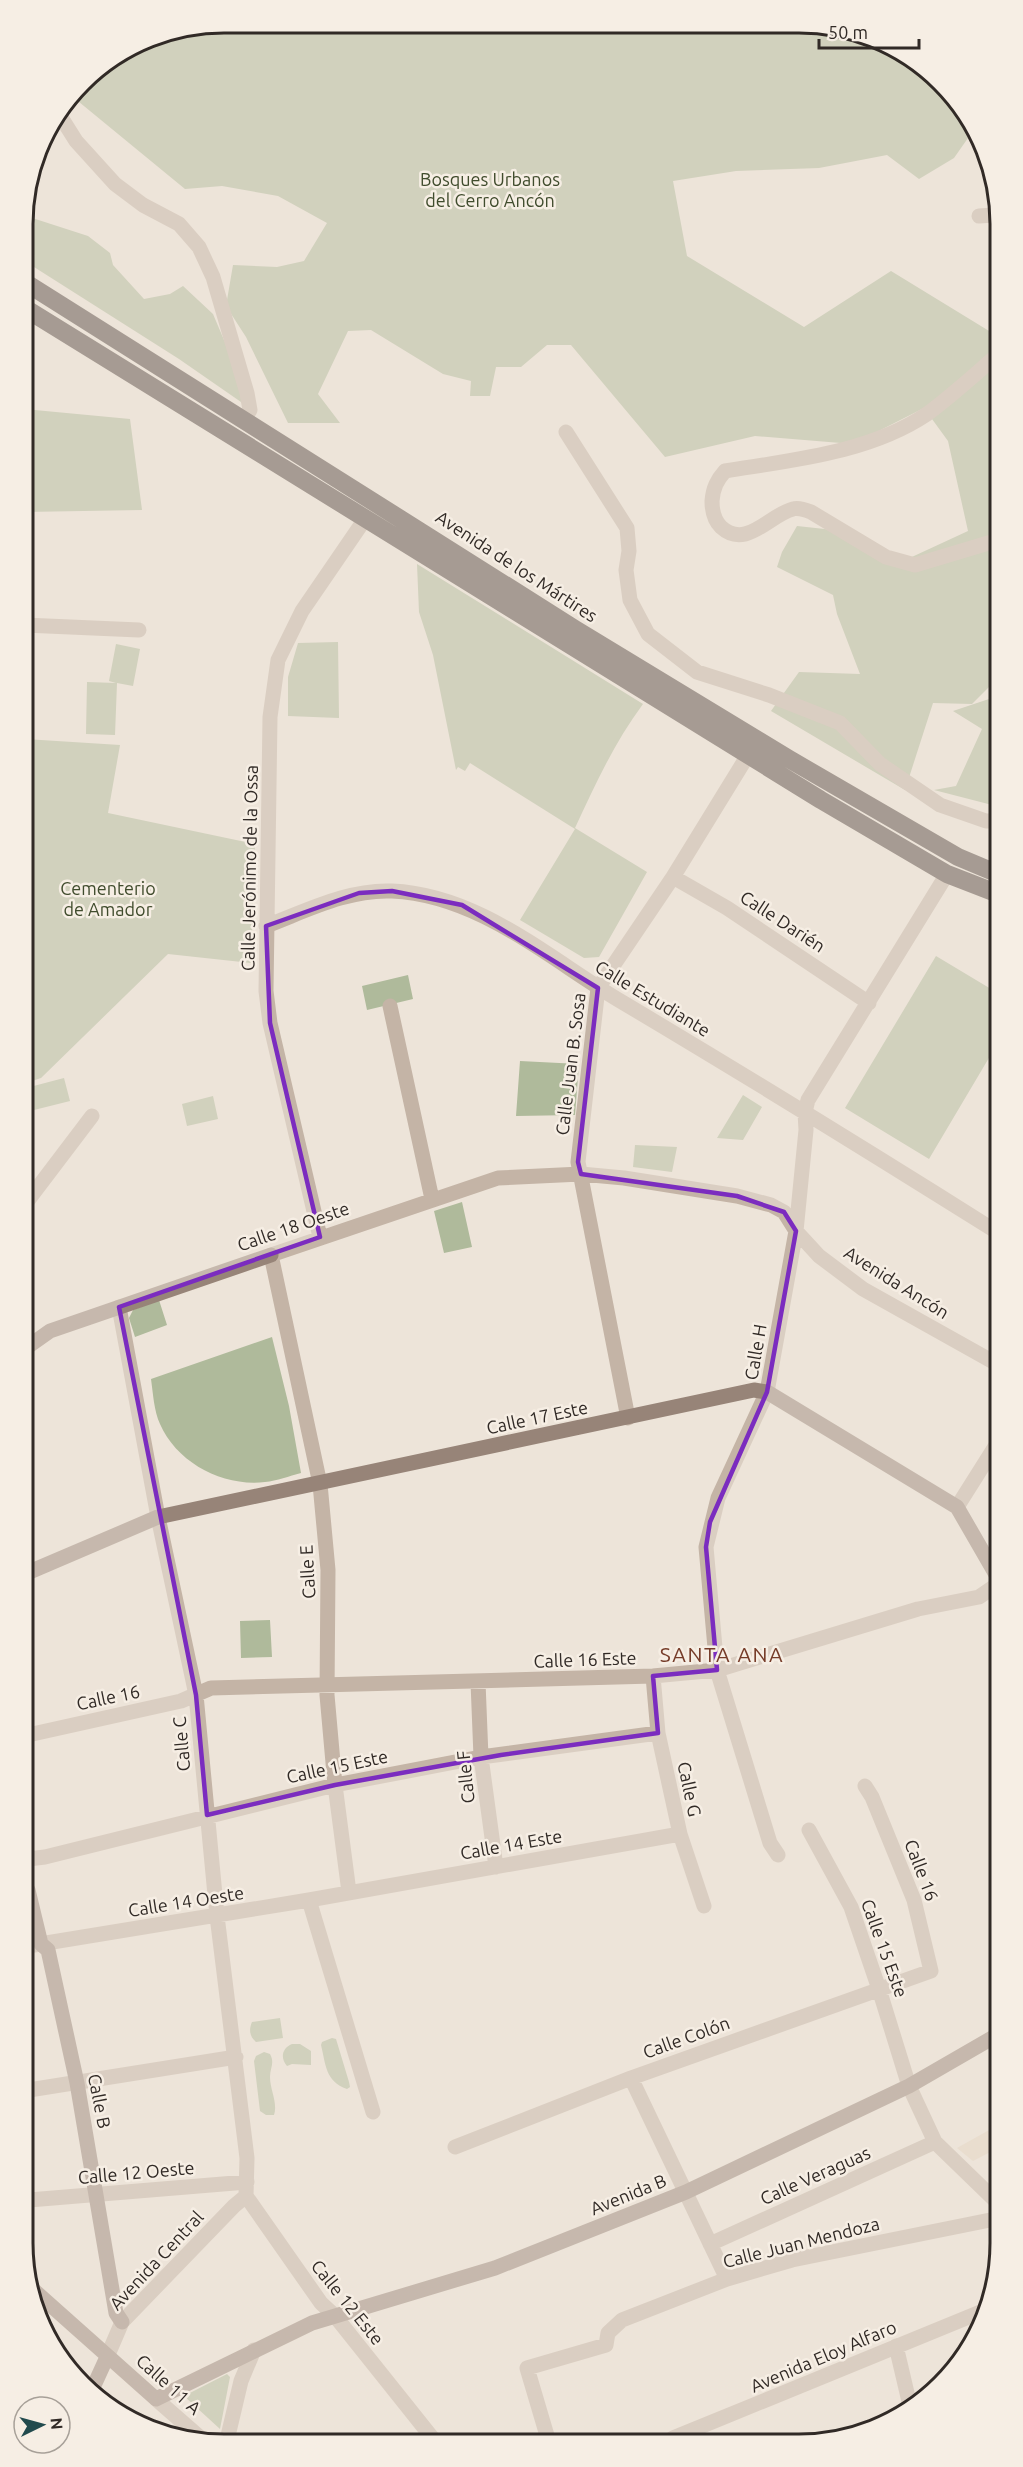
<svg xmlns="http://www.w3.org/2000/svg" width="1023" height="2467" font-family="Ubuntu,sans-serif">
  <rect width="100%" height="100%" fill="#ede4d9"/>
  <path fill="#afba9b" d="M 224,23 L 838,26 L 932,73 L 975,128 L 954,158 L 919,179 L 887,155 L 819,168 L 736,171 L 673,181 L 687,256 L 804,327 L 891,271 L 994,334 L 995,681 L 972,704 L 933,703 L 905,790 L 771,711 L 799,672 L 860,674 L 837,614 L 833,595 L 777,567 L 782,552 L 797,526 L 843,531 L 901,562 L 968,531 L 948,441 L 924,408 L 853,444 L 755,436 L 665,457 L 571,345 L 547,345 L 521,367 L 496,367 L 490,396 L 470,396 L 471,381 L 443,374 L 371,330 L 348,331 L 318,394 L 340,423 L 288,423 L 246,337 L 226,306 L 233,265 L 277,267 L 304,261 L 327,223 L 278,196 L 222,186 L 185,189 L 73,97 L 91,73 L 147,38 Z
    M 23,215 L 88,236 L 110,253 L 113,265 L 144,299 L 170,294 L 183,286 L 213,314 L 254,411 L 179,359 L 23,260 Z
    M 24,409 L 130,419 L 142,510 L 24,512 Z
    M 417,564 L 643,704 C 614,743 595,785 575,828 L 647,872 L 599,957 L 584,958 L 520,920 L 575,829 L 470,763 L 465,771 L 458,767 L 456,770 L 433,655 L 419,612 Z
    M 338,642 L 339,718 L 288,716 L 288,677 L 298,643 Z
    M 116,644 L 140,649 L 133,686 L 117,683 L 115,735 L 86,734 L 87,682 L 116,683 L 109,681 Z
    M 992,698 L 995,706 L 996,806 L 934,790 L 956,786 L 982,729 L 953,711 Z
    M 25,739 L 120,745 L 108,813 L 255,844 L 251,963 L 168,954 L 41,1078 L 26,1083 Z
    M 936,956 L 996,992 L 996,1046 L 929,1159 L 845,1108 Z
    M 408,975 L 413,999 L 367,1010 L 362,986 Z
    M 520,1061 L 579,1064 L 575,1115 L 516,1116 Z
    M 64,1078 L 70,1101 L 26,1112 L 26,1088 Z
    M 743,1095 L 762,1107 L 743,1140 L 717,1138 Z
    M 213,1096 L 218,1119 L 187,1126 L 182,1104 Z
    M 635,1145 L 677,1147 L 672,1172 L 633,1167 Z
    M 462,1202 L 472,1247 L 444,1253 L 434,1211 Z
    M 159,1300 L 167,1325 L 135,1337 L 129,1318 L 133,1310 Z
    M 272,1337 L 289,1406 L 301,1473 C 289,1476 277,1481 265,1482 C 223,1487 177,1463 160,1424 C 154,1411 153,1393 151,1379 Z
    M 270,1620 L 272,1657 L 241,1658 L 240,1621 Z
    M 280,2018 L 283,2038 L 256,2042 C 249,2036 249,2029 252,2022 Z
    M 332,2038 L 336,2039 L 349,2082 L 350,2087 L 347,2089 C 325,2081 326,2065 321,2045 L 322,2042 Z
    M 292,2044 L 300,2044 L 311,2051 L 311,2065 L 292,2064 L 287,2066 C 280,2058 282,2048 292,2044 Z
    M 264,2052 L 270,2054 C 275,2063 270,2068 270,2077 C 270,2090 278,2103 274,2115 L 266,2115 L 260,2111 L 254,2061 L 256,2056 Z
    M 227,2374 L 230,2377 L 220,2429 L 184,2396 Z"/>
  <path fill="#e4d5c1" d="M 1000,2124 L 1000,2147 L 973,2161 L 957,2148 Z"/>
  <g fill="none" stroke-linecap="round" stroke-linejoin="round">
    <path stroke="#c4b4a6" stroke-width="15" d="M 59,114 L 76,141 L 115,184 L 143,205 L 179,224 L 199,247 L 213,277 L 247,393 L 250,410 L 244,419
      M 979,216 L 994,215
      M 994,358 C 972,377 950,397 927,414 C 869,453 792,460 725,471 C 717,480 713,488 712,501 C 712,511 714,520 721,527 C 746,550 769,515 793,509 C 799,507 806,510 811,512 L 886,557 L 915,565 L 995,541
      M 566,432 L 627,528 L 629,551 L 626,570 L 630,600 L 648,634 L 697,672 L 769,695 L 840,723 L 880,764 L 940,805 L 986,821 L 996,821
      M 24,625 L 139,630
      M 673,877 L 727,908 L 869,1003
      M 266,926 C 306,911 348,889 392,891 C 480,895 549,959 622,1002 C 748,1077 873,1154 997,1232
      M 390,1006 L 432,1199
      M 26,1203 L 92,1116
      M 320,1237 L 270,1023 L 266,991 L 270,717 L 278,660 L 302,611 L 365,519
      M 119,1307 L 158,1517 L 196,1695 L 217,1916 L 247,2158 L 246,2196 L 321,2303 L 335,2316 L 434,2440
      M 628,1418 L 578,1162 L 598,988 L 673,877 L 748,755
      M 957,1507 L 998,1442
      M 653,1676 L 658,1733 L 680,1834 L 704,1906
      M 478,1682 L 481,1757 L 496,1867
      M 28,1735 L 181,1701 L 211,1688 L 653,1676 L 717,1670 L 918,1609 L 979,1597 L 998,1584
      M 809,1830 L 851,1907 L 879,1989 L 909,2086 L 935,2142 L 1000,2205
      M 778,1855 L 770,1843 L 717,1670 L 706,1547 L 718,1498 L 767,1392 L 796,1231 L 806,1130 L 805,1112 L 808,1100 L 947,874
      M 28,1859 L 45,1857 L 335,1785 L 481,1757 L 658,1733
      M 349,1892 L 335,1785 L 327,1695 L 328,1570 L 320,1484 L 271,1255 L 498,1178 L 581,1174 L 624,1178 L 737,1196 L 771,1205 L 784,1212 L 796,1231 L 819,1256 L 863,1289 L 997,1364
      M 309,1900 L 373,2112
      M 28,1946 L 309,1900 L 680,1834
      M 631,2078 L 727,2279
      M 29,2090 L 236,2057
      M 455,2147 L 631,2078 L 931,1971 L 914,1900 L 872,1797 L 865,1786
      M 29,2200 L 247,2182
      M 710,2244 L 935,2142
      M 896,2346 L 911,2410
      M 107,2357 L 122,2322 L 234,2206 L 246,2196
      M 156,2399 L 204,2441
      M 673,2438 L 988,2309
      M 548,2439 L 527,2368 L 606,2345 L 608,2333 L 622,2320 L 727,2279 L 792,2260 L 1000,2218
      M 227,2440 L 241,2381 L 254,2350"/>
    <path stroke="#978478" stroke-width="15" d="M 26,1348 L 50,1331 L 271,1255
      M 27,1573 L 158,1517 L 754,1390 L 767,1392 L 957,1507 L 998,1578
      M 28,1890 L 41,1944 L 48,1950 L 77,2083 L 116,2313 L 122,2322
      M 29,2286 L 156,2399 L 312,2323 L 495,2268 L 686,2192 L 909,2086 L 999,2034
      M 91,2392 L 107,2357"/>
    <path stroke="#51443e" stroke-width="18" d="M 23,281 L 575,629 L 789,759 L 958,857 L 996,873
      M 23,307 L 821,800 L 947,874 L 996,893"/>
  </g>
  <path d="M0 0H1023V2467H0ZM 392,891 L 462,905 L 598,988 L 578,1162 L 581,1174 L 737,1196 L 784,1212 L 796,1231 L 767,1392 L 710,1522 L 706,1547 L 717,1670 L 653,1676 L 658,1733 L 501,1755 L 335,1785 L 207,1815 L 196,1695 L 119,1307 L 320,1237 L 270,1023 L 266,926 L 359,893 Z" fill="#ede4d9" fill-opacity=".55" fill-rule="evenodd"/>
  <path fill="none" stroke="#7b2cbf" stroke-width="4.5" stroke-linejoin="round" d="M 392,891 L 462,905 L 598,988 L 578,1162 L 581,1174 L 737,1196 L 784,1212 L 796,1231 L 767,1392 L 710,1522 L 706,1547 L 717,1670 L 653,1676 L 658,1733 L 501,1755 L 335,1785 L 207,1815 L 196,1695 L 119,1307 L 320,1237 L 270,1023 L 266,926 L 359,893 Z"/>
  <g text-anchor="middle" dominant-baseline="central" stroke-width="5" stroke-linejoin="round" paint-order="stroke">
    <g font-size="18" fill="#404c2d" stroke="#f6eee4">
      <text x="490" y="179">Bosques Urbanos<tspan x="490" dy="21">del Cerro Ancón</tspan></text>
      <text x="108" y="888">Cementerio<tspan x="108" dy="21">de Amador</tspan></text>
    </g>
    <g font-size="18" fill="#312a26" stroke="#f6eee4">
      <text transform="translate(517 566) rotate(33)">Avenida de los Mártires</text>
      <text transform="translate(249 868) rotate(-89)">Calle Jerónimo de la Ossa</text>
      <text transform="translate(783 921) rotate(33)">Calle Darién</text>
      <text transform="translate(653 998) rotate(31)">Calle Estudiante</text>
      <text transform="translate(570 1064) rotate(-83)">Calle Juan B. Sosa</text>
      <text transform="translate(293 1226) rotate(-19)">Calle 18 Oeste</text>
      <text transform="translate(897 1282) rotate(32)">Avenida Ancón</text>
      <text transform="translate(755 1352) rotate(-80)">Calle H</text>
      <text transform="translate(537 1417) rotate(-12)">Calle 17 Este</text>
      <text transform="translate(307 1572) rotate(-93)">Calle E</text>
      <text transform="translate(585 1659) rotate(-2)">Calle 16 Este</text>
      <text transform="translate(108 1697) rotate(-12)">Calle 16</text>
      <text transform="translate(181 1744) rotate(-95)">Calle C</text>
      <text transform="translate(337 1766) rotate(-12)">Calle 15 Este</text>
      <text transform="translate(465 1777) rotate(-96)">Calle F</text>
      <text transform="translate(690 1789) rotate(78)">Calle G</text>
      <text transform="translate(511 1844) rotate(-10)">Calle 14 Este</text>
      <text transform="translate(922 1870) rotate(69)">Calle 16</text>
      <text transform="translate(186 1901) rotate(-9)">Calle 14 Oeste</text>
      <text transform="translate(885 1948) rotate(70)">Calle 15 Este</text>
      <text transform="translate(686 2037) rotate(-20)">Calle Colón</text>
      <text transform="translate(100 2101) rotate(79)">Calle B</text>
      <text transform="translate(136 2172) rotate(-5)">Calle 12 Oeste</text>
      <text transform="translate(815 2175) rotate(-24)">Calle Veraguas</text>
      <text transform="translate(628 2194) rotate(-22)">Avenida B</text>
      <text transform="translate(801 2242) rotate(-14)">Calle Juan Mendoza</text>
      <text transform="translate(156 2260) rotate(-47)">Avenida Central</text>
      <text transform="translate(348 2302) rotate(51)">Calle 12 Este</text>
      <text transform="translate(823 2356) rotate(-23)">Avenida Eloy Alfaro</text>
      <text transform="translate(169 2384) rotate(42)">Calle 11 A</text>
    </g>
    <g font-size="21" letter-spacing="1.5" fill="#763c29" stroke="#f6eee4">
      <text x="722" y="1654">SANTA ANA</text>
    </g>
  </g>
  <path d="M0 0H1023V2467H0ZM224 33H799A191 191 0 0 1 990 224V2243A191 191 0 0 1 799 2434H224A191 191 0 0 1 33 2243V224A191 191 0 0 1 224 33Z" fill="#f6eee4" fill-rule="evenodd"/>
  <path fill="none" stroke="#312a26" stroke-width="3" d="M224 33H799A191 191 0 0 1 990 224V2243A191 191 0 0 1 799 2434H224A191 191 0 0 1 33 2243V224A191 191 0 0 1 224 33Z"/>
  <g transform="translate(42 2425) rotate(85)"><circle r="28" fill="#f6eee4" stroke="#a7a098" stroke-width="1.5"/>
  <path d="M0-4.5L10 22L0 15L-10 22Z" fill="#214a4d"/>
  <text y="-9" font-size="16" font-weight="bold" text-anchor="middle" fill="#312a26">N</text>
  </g>
  <path d="M819 39v9h100v-9" fill="none" stroke="#312a26" stroke-width="3"/>
  <text x="828" y="39" font-size="18" fill="#312a26" stroke="#f6eee4" stroke-width="4.5" paint-order="stroke">50 m</text>
</svg>
